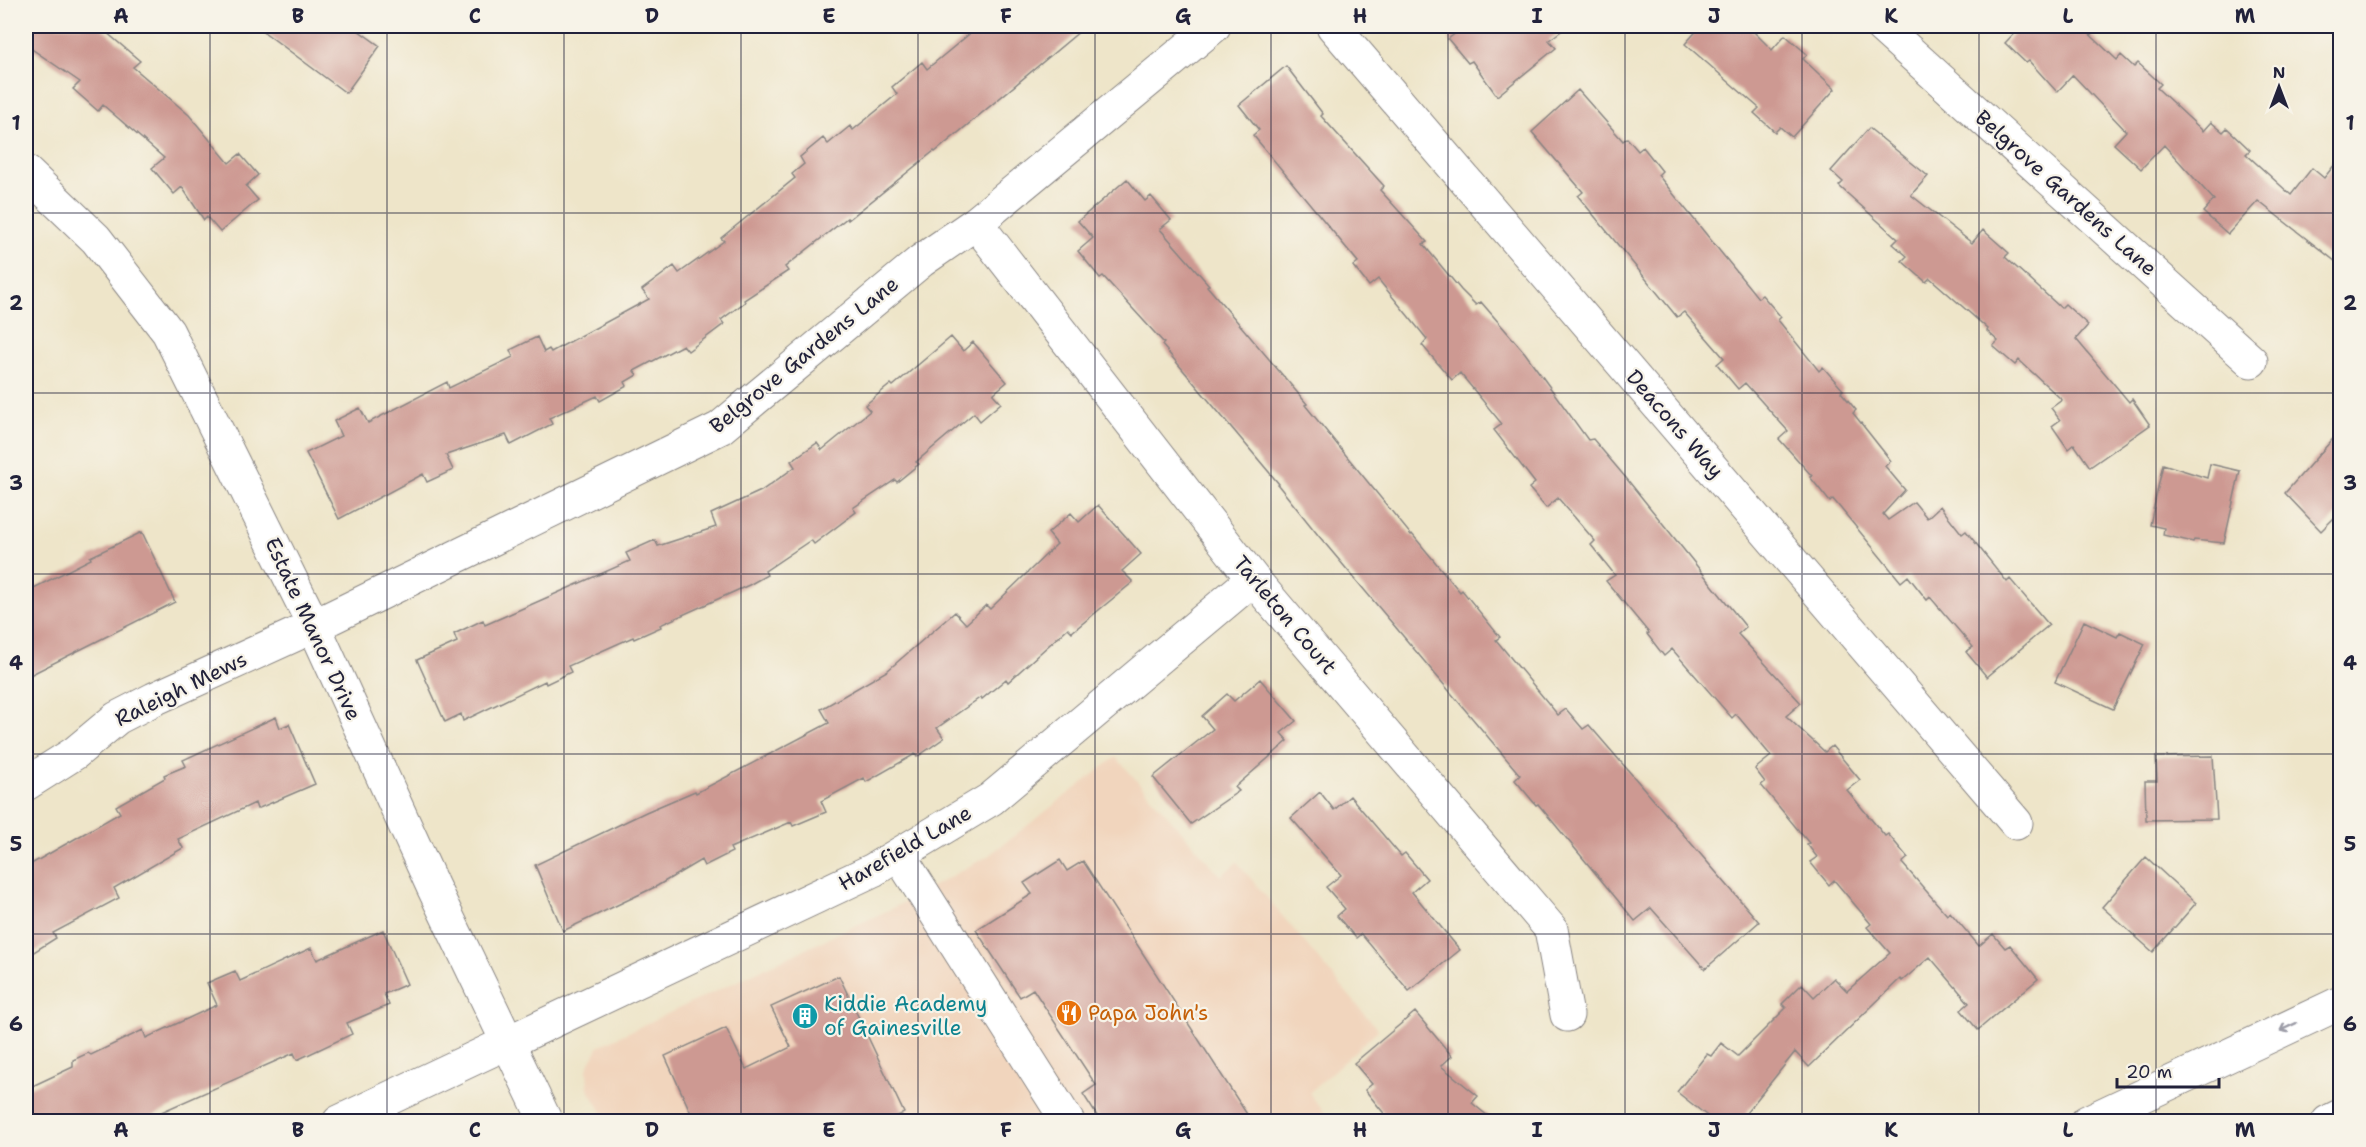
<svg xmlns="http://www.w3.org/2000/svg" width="2366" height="1147" font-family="'Shantell Sans',sans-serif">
  <rect width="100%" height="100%" fill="#f7f3e8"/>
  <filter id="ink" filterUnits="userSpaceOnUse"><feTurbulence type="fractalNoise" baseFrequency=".0167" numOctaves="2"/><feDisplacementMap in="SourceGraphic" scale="12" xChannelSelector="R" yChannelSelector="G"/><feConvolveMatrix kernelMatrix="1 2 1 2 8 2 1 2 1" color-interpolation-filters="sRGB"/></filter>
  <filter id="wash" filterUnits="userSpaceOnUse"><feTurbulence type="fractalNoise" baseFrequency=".008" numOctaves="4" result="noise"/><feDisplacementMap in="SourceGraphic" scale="24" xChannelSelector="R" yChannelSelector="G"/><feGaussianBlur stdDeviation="1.35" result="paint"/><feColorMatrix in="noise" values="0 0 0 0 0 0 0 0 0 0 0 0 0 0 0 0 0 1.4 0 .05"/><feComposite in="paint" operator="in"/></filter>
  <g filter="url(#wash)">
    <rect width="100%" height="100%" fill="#eee5c9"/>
    <path fill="#f1d5bd" d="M 1116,757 L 1221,876 L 1237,862 L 1378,1030 L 1309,1093 L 1332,1122 L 607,1121 L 588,1088 L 587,1068 L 599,1046 L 895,907 L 988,856 Z"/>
    <g id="blocks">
      <path fill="#cd9992" d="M 26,26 L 99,26 L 140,61 L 133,67 L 189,115 L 229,163 L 240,154 L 258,175 L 246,186 L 258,200 L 220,232 L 207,217 L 204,220 L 182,187 L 174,194 L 152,168 L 164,158 L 103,105 L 98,111 L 73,89 L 80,82 L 26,45 Z
        M 256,26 L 352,26 L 380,46 L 346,93 Z
        M 979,26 L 1086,26 L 935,152 L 934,151 L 848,220 L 847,218 L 785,267 L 788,271 L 744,300 L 745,302 L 721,320 L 724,324 L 688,351 L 683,345 L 634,371 L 637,375 L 625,382 L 627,386 L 600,401 L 597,396 L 549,418 L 552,424 L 511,445 L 506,435 L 446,455 L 453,470 L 427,482 L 423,474 L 339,519 L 306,453 L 341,436 L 334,421 L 360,408 L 368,423 L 447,382 L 449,388 L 513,357 L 510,350 L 537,337 L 544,352 L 549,349 L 551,352 L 649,299 L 642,290 L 674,266 L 679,273 L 724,241 L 721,238 L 795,178 L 792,174 L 804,164 L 800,157 L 823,138 L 828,144 L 850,126 L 853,130 L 897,94 L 892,87 L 922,62 L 927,69 Z
        M 1465,26 L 1568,26 L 1549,40 L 1556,48 L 1497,96 L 1472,61 L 1468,63 L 1448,39 Z
        M 1701,26 L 1748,26 L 1772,50 L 1785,35 L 1807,54 L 1803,59 L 1835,89 L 1792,137 L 1780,127 L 1775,132 L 1754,113 L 1759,108 L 1685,44 Z
        M 2021,26 L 2081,26 L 2117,60 L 2121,55 L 2134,67 L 2138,63 L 2161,84 L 2157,88 L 2203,131 L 2211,122 L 2223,132 L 2227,128 L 2250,150 L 2246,154 L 2291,195 L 2312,168 L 2324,178 L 2340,158 L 2340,265 L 2258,201 L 2228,234 L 2203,212 L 2214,200 L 2164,145 L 2141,169 L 2114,144 L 2126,131 L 2073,75 L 2057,92 L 2029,61 L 2026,63 L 2005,43 Z
        M 1286,66 L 1323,114 L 1321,116 L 1384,186 L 1380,190 L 1427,242 L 1423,244 L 1461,290 L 1476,305 L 1481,302 L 1525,353 L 1588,440 L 1593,439 L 1626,478 L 1746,627 L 1738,634 L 1801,703 L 1786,716 L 1825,752 L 1832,746 L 1860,780 L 1847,790 L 1885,836 L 1888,834 L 1908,858 L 1902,863 L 1947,915 L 1950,912 L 1979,946 L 1993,934 L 2005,948 L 2010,945 L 2038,979 L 1978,1030 L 1961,1010 L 1969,1003 L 1930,957 L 1902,981 L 1900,979 L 1809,1067 L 1795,1052 L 1739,1122 L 1715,1122 L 1677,1092 L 1707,1054 L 1711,1056 L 1721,1043 L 1738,1056 L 1786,1008 L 1782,1004 L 1802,984 L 1814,997 L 1834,978 L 1847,991 L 1890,953 L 1867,927 L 1871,924 L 1834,880 L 1829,885 L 1810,862 L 1817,857 L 1807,844 L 1809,843 L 1761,785 L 1765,782 L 1755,769 L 1771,756 L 1736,714 L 1732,718 L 1672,649 L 1664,656 L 1647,634 L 1649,633 L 1606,581 L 1615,575 L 1591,545 L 1595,541 L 1558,498 L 1546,508 L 1529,488 L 1535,483 L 1494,430 L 1502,424 L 1460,373 L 1452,380 L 1422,345 L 1427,339 L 1378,279 L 1369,286 L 1353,266 L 1358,262 L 1253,135 L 1259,130 L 1239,105 Z
        M 1578,90 L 1623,141 L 1627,138 L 1638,151 L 1643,147 L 1662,171 L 1658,175 L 1758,298 L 1762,295 L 1781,317 L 1778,320 L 1819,371 L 1823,367 L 1843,390 L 1841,392 L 1856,410 L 1853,413 L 1891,461 L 1885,466 L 1905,490 L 1883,514 L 1888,520 L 1914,502 L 1927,518 L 1940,506 L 1962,534 L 1966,531 L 2007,582 L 2010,579 L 2049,625 L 1987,677 L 1966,652 L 1973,647 L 1930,597 L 1927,600 L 1908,576 L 1901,582 L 1833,499 L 1830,502 L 1810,477 L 1812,476 L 1779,439 L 1788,431 L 1745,383 L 1738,389 L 1717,364 L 1724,358 L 1684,312 L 1677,317 L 1578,196 L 1583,192 L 1532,132 Z
        M 1869,128 L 1928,176 L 1911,195 L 1972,243 L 1983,230 L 2009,253 L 2005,257 L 2061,308 L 2065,304 L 2088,325 L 2076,339 L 2129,402 L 2132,399 L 2150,425 L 2090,467 L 2074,444 L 2068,449 L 2052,426 L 2060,420 L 2051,408 L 2062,400 L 2019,360 L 2015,365 L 1993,346 L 1998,341 L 1987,331 L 1988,329 L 1930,278 L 1926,282 L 1902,261 L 1907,256 L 1893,244 L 1898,239 L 1839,186 L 1843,182 L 1831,171 Z
        M 1127,179 L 1145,201 L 1151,196 L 1171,220 L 1160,229 L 1209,285 L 1207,286 L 1307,404 L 1305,405 L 1411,535 L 1412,534 L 1460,592 L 1462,590 L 1500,637 L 1496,640 L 1558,715 L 1566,709 L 1583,729 L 1589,725 L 1759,922 L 1705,969 L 1651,908 L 1635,921 L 1538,804 L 1536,805 L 1515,780 L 1520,775 L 1318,535 L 1278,485 L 1279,484 L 1162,345 L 1164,343 L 1103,276 L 1100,278 L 1078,251 L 1093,238 L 1078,221 Z
        M 951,337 L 963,351 L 973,342 L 1007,382 L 993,394 L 1001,403 L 980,421 L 974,413 L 916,462 L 919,464 L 897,482 L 895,480 L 853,508 L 856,512 L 814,544 L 811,540 L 765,571 L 767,575 L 749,585 L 660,625 L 661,627 L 634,639 L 633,637 L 568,666 L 571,672 L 546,684 L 545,681 L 463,721 L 461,714 L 445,722 L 417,660 L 457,642 L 454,634 L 483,620 L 485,625 L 630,561 L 626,553 L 655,540 L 658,546 L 716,527 L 711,514 L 761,491 L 795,467 L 791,461 L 817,443 L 822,450 L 870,411 L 865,405 L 891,384 L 893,386 Z
        M 2340,431 L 2340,512 L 2321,531 L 2285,493 Z
        M 2163,464 L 2207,478 L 2210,464 L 2240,471 L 2224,543 L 2194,540 L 2193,542 L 2163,535 L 2164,528 L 2150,525 Z
        M 1098,505 L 1141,554 L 1122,571 L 1133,582 L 1072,632 L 1068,628 L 1008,682 L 1006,679 L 982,699 L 981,697 L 937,728 L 944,738 L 917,757 L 915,754 L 866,782 L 864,778 L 821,801 L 826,812 L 793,826 L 791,822 L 730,848 L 732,852 L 704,866 L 701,860 L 657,886 L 563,931 L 535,865 L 646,812 L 695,791 L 696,793 L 829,723 L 821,709 L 887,671 L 955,612 L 966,624 L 986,605 L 990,609 L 1057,544 L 1048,533 L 1071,513 L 1079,522 Z
        M 142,532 L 175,602 L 26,677 L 26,592 L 91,559 L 90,557 Z
        M 2084,621 L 2117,637 L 2120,632 L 2145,644 L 2113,709 L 2055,682 Z
        M 1260,679 L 1296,721 L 1281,733 L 1288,741 L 1235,787 L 1239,791 L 1191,824 L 1153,777 L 1213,729 L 1202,716 L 1227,694 L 1234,701 Z
        M 276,717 L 280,728 L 289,724 L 315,784 L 257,809 L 255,803 L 178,839 L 183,848 L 114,888 L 119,898 L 53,933 L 56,938 L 26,957 L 26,867 L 120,813 L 116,806 L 165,778 L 164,775 L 186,766 L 183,760 Z
        M 2213,756 L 2217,819 L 2146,820 L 2145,781 L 2157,781 L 2156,757 Z
        M 1320,792 L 1334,810 L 1350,796 L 1401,856 L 1405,853 L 1427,879 L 1412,892 L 1460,950 L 1409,991 L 1361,934 L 1356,938 L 1337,916 L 1345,909 L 1326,887 L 1341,875 L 1291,818 Z
        M 2146,857 L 2196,903 L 2153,952 L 2102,907 Z
        M 1060,860 L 1067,871 L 1083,861 L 1252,1122 L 1101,1122 L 1083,1094 L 1096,1085 L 1033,989 L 1020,997 L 976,930 L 1032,894 L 1024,883 Z
        M 383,930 L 407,984 L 384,994 L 389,1005 L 347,1023 L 352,1034 L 297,1060 L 294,1053 L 139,1122 L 26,1122 L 26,1089 L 73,1067 L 73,1060 L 88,1053 L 91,1055 L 143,1030 L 146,1038 L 217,1005 L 207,983 L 235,971 L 240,981 L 311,948 L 317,960 Z
        M 839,976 L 904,1113 L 885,1122 L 695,1122 L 665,1056 L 726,1028 L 746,1069 L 791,1047 L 771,1007 Z
        M 1415,1012 L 1452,1056 L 1441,1066 L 1478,1096 L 1472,1103 L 1495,1122 L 1391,1122 L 1365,1090 L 1372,1084 L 1354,1063 Z"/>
    </g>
  </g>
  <g filter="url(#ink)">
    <use href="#blocks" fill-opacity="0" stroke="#888482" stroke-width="1.5"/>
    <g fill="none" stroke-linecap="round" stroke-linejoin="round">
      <g stroke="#888482" stroke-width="35">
        <path id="minor" d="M 1333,26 L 2016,823
          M 1881,26 L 2251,361
          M 26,172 L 96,239 L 168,332 L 314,626 L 433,887 L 546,1122
          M 976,223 L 1253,579 L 1551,929 L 1567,1015
          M 26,784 L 75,753 L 117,718 L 154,699 L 314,626 L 720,428 L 921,261 L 976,223 L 1214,26
          M 899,855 L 1068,1122
          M 339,1122 L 873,870 L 991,799 L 1253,579"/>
      </g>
      <g stroke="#888482" stroke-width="35">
        <path id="major" d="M 2087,1122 L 2340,1003
          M 2328,1122 L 2340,1116"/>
      </g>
      <use href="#minor" stroke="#fff" stroke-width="33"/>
      <use href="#major" stroke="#fff" stroke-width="33"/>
    </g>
    <defs><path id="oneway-shaft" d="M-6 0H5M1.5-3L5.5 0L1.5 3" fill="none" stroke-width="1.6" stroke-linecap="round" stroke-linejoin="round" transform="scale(1.5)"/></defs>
    <use stroke="#9c9ca7" href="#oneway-shaft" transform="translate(2288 1027) rotate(155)"/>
  </g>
  <path fill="none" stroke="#22223b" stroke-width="1.5" stroke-opacity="0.55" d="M 210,26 L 210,1122M 387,26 L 387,1122M 564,26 L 564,1122M 741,26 L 741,1122M 918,26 L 918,1122M 1095,26 L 1095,1122M 1271,26 L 1271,1122M 1448,26 L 1448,1122M 1625,26 L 1625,1122M 1802,26 L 1802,1122M 1979,26 L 1979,1122M 2156,26 L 2156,1122M 26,213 L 2340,213M 26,393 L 2340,393M 26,574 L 2340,574M 26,754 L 2340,754M 26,934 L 2340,934"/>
  <defs>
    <g id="restaurant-disc" transform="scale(1.35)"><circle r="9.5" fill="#e8710a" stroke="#f7f3e8"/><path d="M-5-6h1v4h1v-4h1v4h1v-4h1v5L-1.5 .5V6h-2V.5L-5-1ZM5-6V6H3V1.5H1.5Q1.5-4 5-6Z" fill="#fff"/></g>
    <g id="building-disc" transform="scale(1.35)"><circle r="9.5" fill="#0f9aa8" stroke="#f7f3e8"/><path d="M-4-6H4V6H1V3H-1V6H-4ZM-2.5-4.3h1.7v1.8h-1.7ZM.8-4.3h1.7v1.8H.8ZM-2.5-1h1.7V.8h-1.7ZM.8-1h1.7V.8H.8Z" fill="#fff"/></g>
  </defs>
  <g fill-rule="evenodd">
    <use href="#restaurant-disc" x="1069" y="1013"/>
    <use href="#building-disc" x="805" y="1016"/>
  </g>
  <g text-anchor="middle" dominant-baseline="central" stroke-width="4.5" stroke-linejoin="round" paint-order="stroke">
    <g font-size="21" fill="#22223b" stroke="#f7f3e8">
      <text transform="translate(2066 193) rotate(42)">Belgrove Gardens Lane</text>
      <text transform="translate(804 355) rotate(-39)">Belgrove Gardens Lane</text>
      <text transform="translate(1675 424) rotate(49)">Deacons Way</text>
      <text transform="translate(1285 615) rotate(50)">Tarleton Court</text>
      <text transform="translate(313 629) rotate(65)">Estate Manor Drive</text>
      <text transform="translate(181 689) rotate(-26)">Raleigh Mews</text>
      <text transform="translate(905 848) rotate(-30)">Harefield Lane</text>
    </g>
    <g font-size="21" fill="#0d838f" stroke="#f7f3e8" text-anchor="start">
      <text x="824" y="1004">Kiddie Academy<tspan x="824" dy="24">of Gainesville</tspan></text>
    </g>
    <g font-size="21" fill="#c56008" stroke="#f7f3e8" text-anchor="start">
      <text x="1088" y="1013">Papa John's</text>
    </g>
  </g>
  <rect width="2366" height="1147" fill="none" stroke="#f7f3e8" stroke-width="66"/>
  <g transform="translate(2279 87)" stroke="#f7f3e8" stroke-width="4.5" paint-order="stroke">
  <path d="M0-4.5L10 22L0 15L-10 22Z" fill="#22223b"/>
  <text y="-9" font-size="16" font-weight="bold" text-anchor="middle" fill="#22223b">N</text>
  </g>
  <path d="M2117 1078v9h102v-9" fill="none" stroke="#22223b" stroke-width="3"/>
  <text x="2126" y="1078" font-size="18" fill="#22223b" stroke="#f7f3e8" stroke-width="4.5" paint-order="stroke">20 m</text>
  <rect x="33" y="33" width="2300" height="1081" fill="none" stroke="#22223b" stroke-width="2"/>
  <g font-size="20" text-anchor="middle" font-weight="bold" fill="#22223b">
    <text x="121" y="23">A</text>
    <text x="298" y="23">B</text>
    <text x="475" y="23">C</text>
    <text x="652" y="23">D</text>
    <text x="829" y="23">E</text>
    <text x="1006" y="23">F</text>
    <text x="1183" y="23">G</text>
    <text x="1360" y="23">H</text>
    <text x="1537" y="23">I</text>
    <text x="1714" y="23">J</text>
    <text x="1891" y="23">K</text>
    <text x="2068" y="23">L</text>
    <text x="2245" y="23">M</text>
    <text x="16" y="130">1</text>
    <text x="2350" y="130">1</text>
    <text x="16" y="310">2</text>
    <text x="2350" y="310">2</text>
    <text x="16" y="490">3</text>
    <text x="2350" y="490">3</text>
    <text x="16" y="670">4</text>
    <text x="2350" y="670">4</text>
    <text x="16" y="851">5</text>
    <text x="2350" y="851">5</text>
    <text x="16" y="1031">6</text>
    <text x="2350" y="1031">6</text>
    <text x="121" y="1137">A</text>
    <text x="298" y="1137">B</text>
    <text x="475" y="1137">C</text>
    <text x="652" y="1137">D</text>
    <text x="829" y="1137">E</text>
    <text x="1006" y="1137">F</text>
    <text x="1183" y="1137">G</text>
    <text x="1360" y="1137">H</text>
    <text x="1537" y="1137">I</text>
    <text x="1714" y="1137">J</text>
    <text x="1891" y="1137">K</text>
    <text x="2068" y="1137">L</text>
    <text x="2245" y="1137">M</text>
  </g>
</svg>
